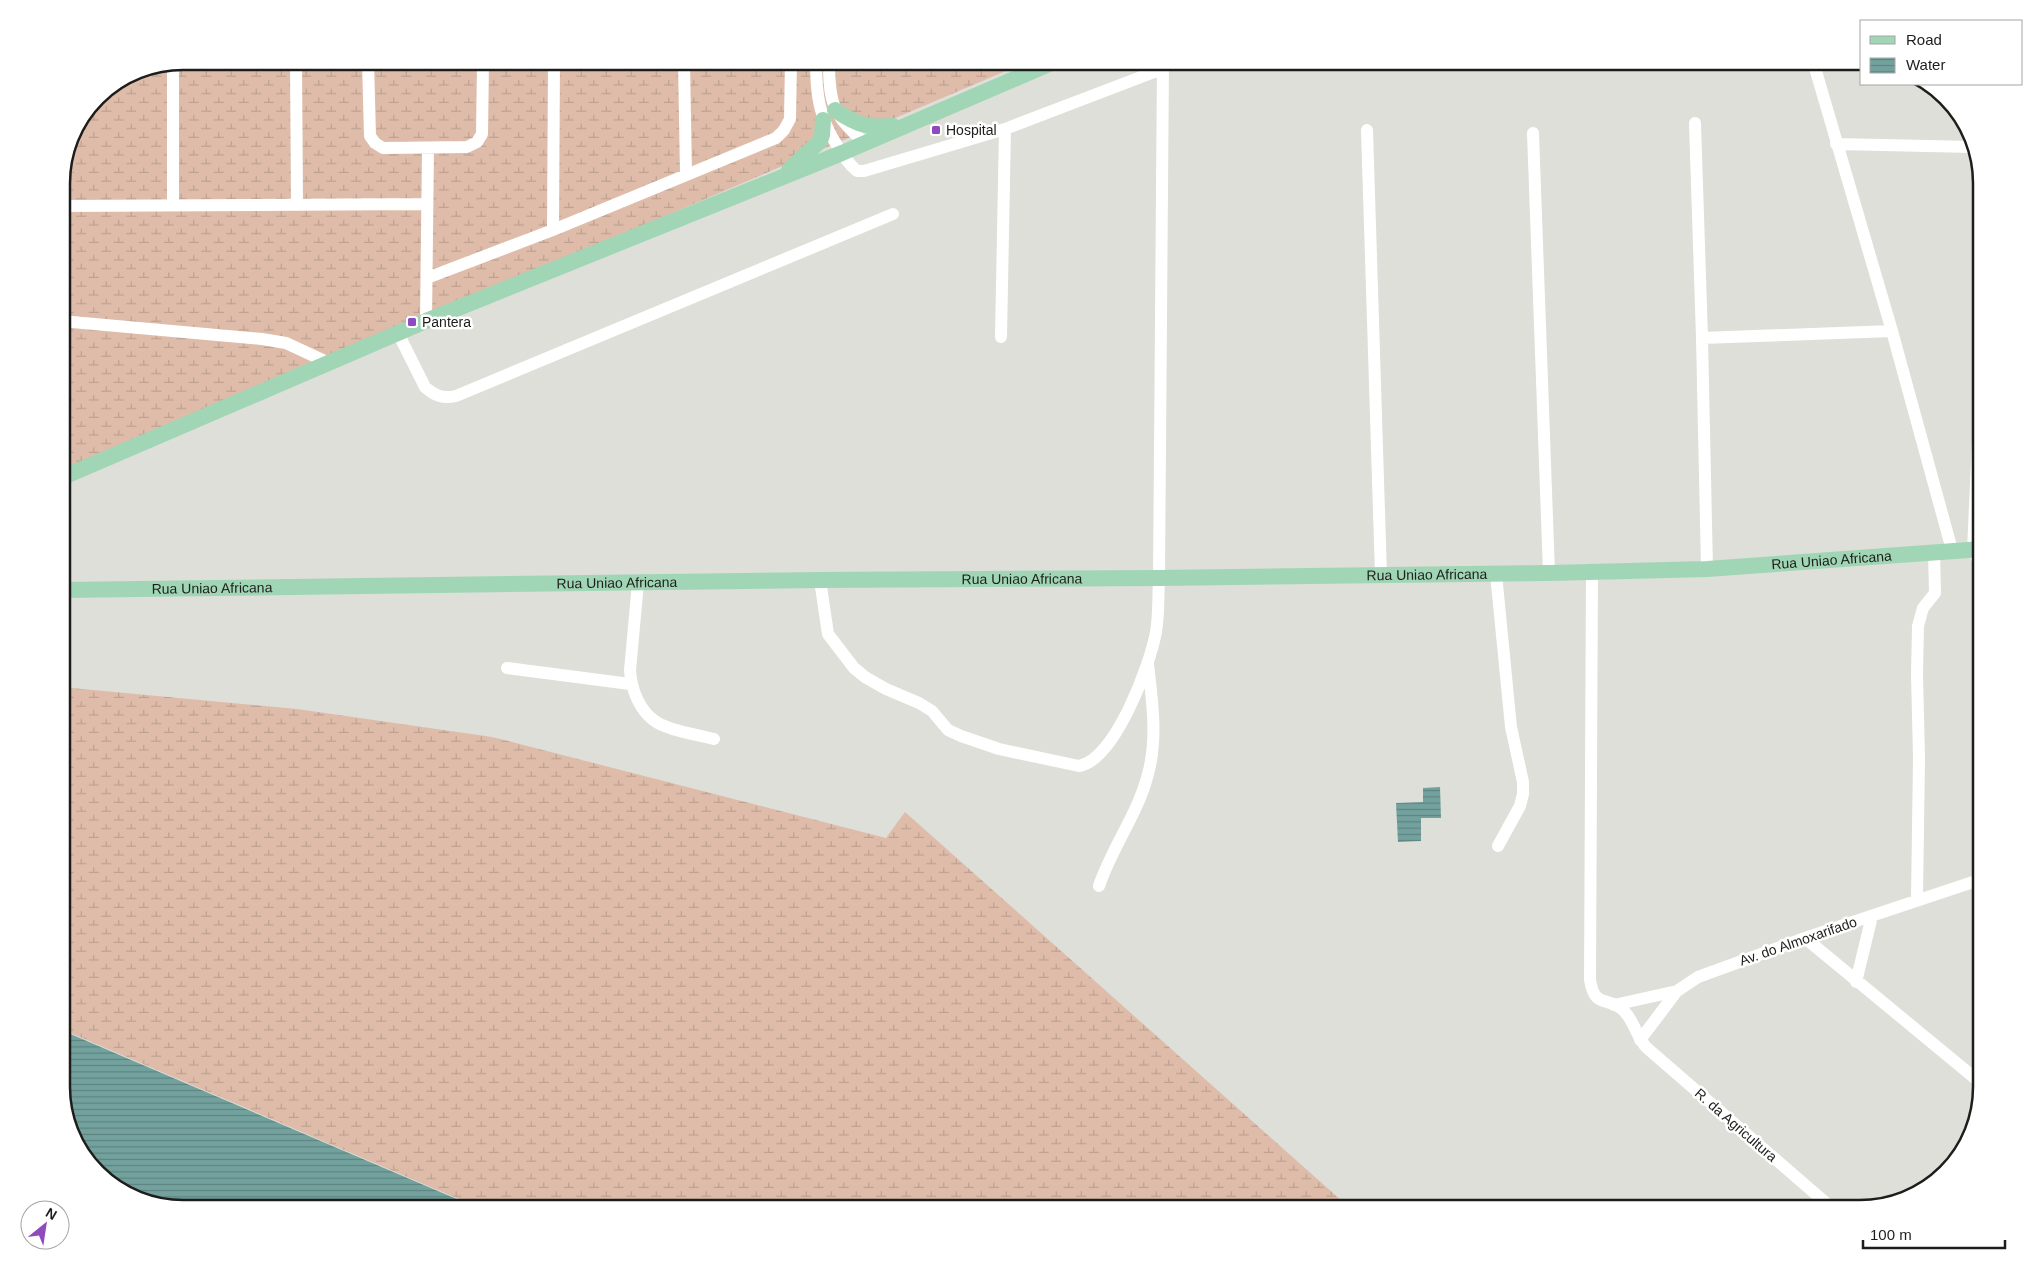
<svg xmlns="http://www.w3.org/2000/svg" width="2043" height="1270" font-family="Helvetica,sans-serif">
  <defs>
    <pattern id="wetland-marsh" width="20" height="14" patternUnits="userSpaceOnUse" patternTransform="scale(1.25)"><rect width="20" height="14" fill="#debca9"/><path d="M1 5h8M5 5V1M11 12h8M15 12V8" fill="none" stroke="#bea191"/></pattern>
    <pattern id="water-rules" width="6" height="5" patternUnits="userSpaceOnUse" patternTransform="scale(1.25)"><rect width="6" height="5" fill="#73a29e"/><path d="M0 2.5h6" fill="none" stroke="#5e8380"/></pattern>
  </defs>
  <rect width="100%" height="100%" fill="#dddfd8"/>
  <path fill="url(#wetland-marsh)" d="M 183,61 L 1029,61 L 62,473 L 61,175 L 71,136 L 97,97 L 137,70 Z
    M 61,687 L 297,709 L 492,737 L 886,838 L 905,812 L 1351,1209 L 482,1209 L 61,1029 Z"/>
  <path fill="url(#water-rules)" d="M 1440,787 L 1441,818 L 1421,818 L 1421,841 L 1398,842 L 1396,803 L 1423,802 L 1423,788 Z
    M 61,1030 L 480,1209 L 183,1209 L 122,1192 L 78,1148 L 61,1095 Z"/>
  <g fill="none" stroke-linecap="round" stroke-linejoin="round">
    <path stroke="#fff" stroke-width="12" d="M 296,61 L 297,204
      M 368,61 L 370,136 L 375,143 L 383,148 L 467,147 L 477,142 L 482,134 L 483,61
      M 684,61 L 686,175
      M 816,61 C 816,95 819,118 838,147 C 843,156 849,164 857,171 L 864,171 L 1005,129 L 1162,69
      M 829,61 C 829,104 833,115 865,143
      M 1813,61 L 1892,331 L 1952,550
      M 179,62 L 368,63
      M 1695,123 L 1702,338 L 1707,569
      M 1367,130 L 1381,575
      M 1533,133 L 1549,573
      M 1836,144 L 1973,147
      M 173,205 L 173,63
      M 61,206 L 426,204
      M 553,230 L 554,61
      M 427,278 L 553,230 L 776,138 L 784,130 L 790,119 L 791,61
      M 61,321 L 262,339 L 286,343 L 329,363
      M 426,321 L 428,148
      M 398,333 L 425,387 C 435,396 443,399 456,396 L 893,214
      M 1001,337 L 1005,129
      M 1702,338 L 1892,331
      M 1982,350 L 1973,550 L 1982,569
      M 1592,572 L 1590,980 C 1595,1010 1608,995 1624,1011 C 1635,1022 1636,1037 1647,1048 L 1833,1209
      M 1496,574 L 1511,727 L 1523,782 L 1523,794 L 1520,806 L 1498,846
      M 820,580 L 828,634 L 854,668 L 865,677 L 886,689 L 919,703 L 932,711 L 948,730 L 961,736 L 999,749 L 1079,766 C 1115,760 1150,665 1156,632 C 1159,615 1158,596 1159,578 L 1163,61
      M 638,583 L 630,670 C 631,689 640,713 658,723 C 674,732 696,734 714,739
      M 507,668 L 630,684
      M 1099,886 C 1112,847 1138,814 1148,774 C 1158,738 1152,700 1148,664
      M 1917,899 L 1919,758 L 1917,674 L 1918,626 L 1923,608 L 1935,593 L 1934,552
      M 1805,938 L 1982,1084
      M 1856,982 L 1872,916
      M 1614,1005 L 1677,991
      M 1640,1040 L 1677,991 L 1698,977 L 1805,938 L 1982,879"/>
    <g stroke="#a0d6b5" stroke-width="16">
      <path d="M 835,110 C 857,125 867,128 893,126"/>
      <path d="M 789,170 L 820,141 L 822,135 L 823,120"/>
      <path d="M 61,478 L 426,321 L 842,153 L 1056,61"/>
      <path id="s1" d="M 61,590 L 820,580 L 1159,578 L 1549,573 L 1707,569 L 1982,549"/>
    </g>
  </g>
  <g fill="#8e4abe" stroke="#fff" stroke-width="2">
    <rect x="931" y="125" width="10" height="10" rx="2.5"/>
    <rect x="407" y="317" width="10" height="10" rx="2.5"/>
  </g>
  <g text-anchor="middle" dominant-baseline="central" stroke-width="5" stroke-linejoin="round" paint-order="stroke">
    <g font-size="14" fill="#1d1e1b" stroke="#fff" text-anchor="start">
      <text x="946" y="130">Hospital</text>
      <text x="422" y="322">Pantera</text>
    </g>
    <g font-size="14" fill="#1d1e1b" stroke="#fff">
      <text stroke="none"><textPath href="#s1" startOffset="1771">Rua Uniao Africana</textPath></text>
      <text stroke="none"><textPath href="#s1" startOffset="1366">Rua Uniao Africana</textPath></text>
      <text stroke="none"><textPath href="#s1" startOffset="961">Rua Uniao Africana</textPath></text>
      <text stroke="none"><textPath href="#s1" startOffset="556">Rua Uniao Africana</textPath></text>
      <text stroke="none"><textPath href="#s1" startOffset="151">Rua Uniao Africana</textPath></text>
      <text transform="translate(1798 941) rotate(-19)">Av. do Almoxarifado</text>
      <text transform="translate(1736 1125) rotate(41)">R. da Agricultura</text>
    </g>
  </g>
  <path d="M0 0H2043V1270H0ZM183 70H1860A113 113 0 0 1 1973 183V1087A113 113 0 0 1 1860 1200H183A113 113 0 0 1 70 1087V183A113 113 0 0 1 183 70Z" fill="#fff" fill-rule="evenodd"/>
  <path fill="none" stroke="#1d1e1b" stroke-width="2.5" d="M183 70H1860A113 113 0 0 1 1973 183V1087A113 113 0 0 1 1860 1200H183A113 113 0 0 1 70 1087V183A113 113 0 0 1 183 70Z"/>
  <rect x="1860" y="20" width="162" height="65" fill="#ffffff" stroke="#a5a5a4"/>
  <rect x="1870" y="36" width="25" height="8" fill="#a0d6b5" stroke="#a5a5a4"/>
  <text x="1906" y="45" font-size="15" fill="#1d1e1b">Road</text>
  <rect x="1870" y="58" width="25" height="15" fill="url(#water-rules)" stroke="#a5a5a4"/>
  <text x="1906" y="70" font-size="15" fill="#1d1e1b">Water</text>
  <g transform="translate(45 1225) rotate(30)"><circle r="24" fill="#ffffff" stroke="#a5a5a4"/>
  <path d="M0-4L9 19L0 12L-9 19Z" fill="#8e4abe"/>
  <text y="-8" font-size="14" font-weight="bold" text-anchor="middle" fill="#1d1e1b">N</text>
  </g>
  <path d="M1863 1240v8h142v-8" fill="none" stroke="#1d1e1b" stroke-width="2.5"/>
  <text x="1870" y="1240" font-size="15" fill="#1d1e1b" stroke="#ffffff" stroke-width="4" paint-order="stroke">100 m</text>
</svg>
